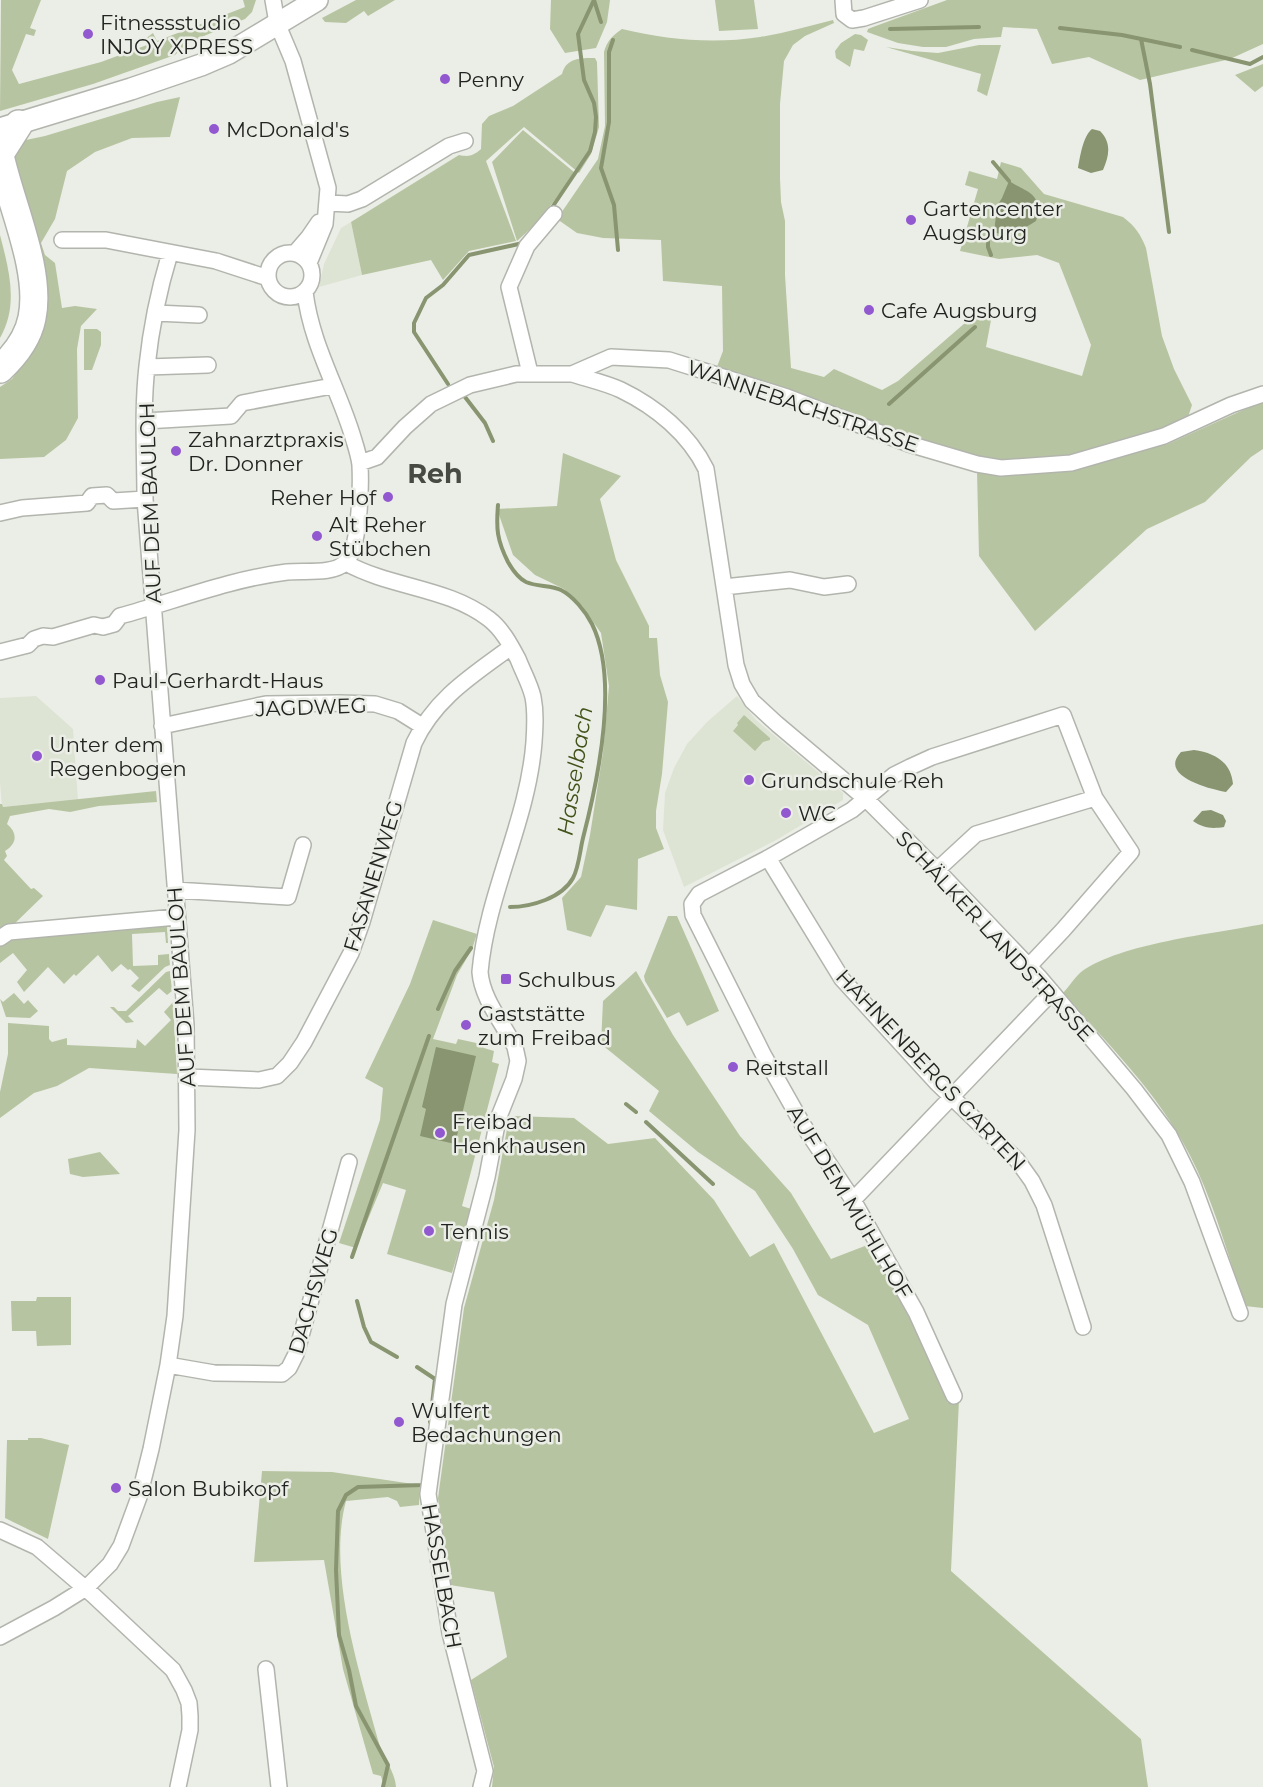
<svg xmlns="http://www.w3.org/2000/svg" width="1263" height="1787" font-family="Montserrat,sans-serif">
  <rect width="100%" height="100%" fill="#ebeee6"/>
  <path fill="#dee4d4" d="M 351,222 L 362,275 L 319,287 L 324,264 L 341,228 Z
    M 36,696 L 73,729 L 78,800 L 2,807 L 0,783 L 0,698 Z
    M 737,696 L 756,720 L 843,793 L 843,800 L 778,839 L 684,887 L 663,830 L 665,793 L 674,768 L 687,744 L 707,722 Z"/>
  <path fill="#b7c4a1" d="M 1,0 L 41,0 L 30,28 L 36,30 L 34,36 L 26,34 L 12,70 L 19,84 L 101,62 L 147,45 L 145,39 L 153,33 L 157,41 L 245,7 L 243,0 L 256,0 L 252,12 L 245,19 L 187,43 L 175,55 L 93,84 L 0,111 Z
    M 356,0 L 395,0 L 368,16 L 364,11 L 346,23 L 325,22 L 322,18 Z
    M 551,0 L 610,0 L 607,22 L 596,48 L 565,53 L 550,29 Z
    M 715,0 L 754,0 L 758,29 L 719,31 Z
    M 947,0 L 1263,0 L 1263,44 L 1230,59 L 1140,80 L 1089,57 L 1052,64 L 1037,29 L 1003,27 L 1001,37 L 974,39 L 946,47 L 923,47 L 898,43 L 867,32 L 868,29 L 873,27 Z
    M 833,20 L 834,23 L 805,36 L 793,45 L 784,61 L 780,104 L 780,178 L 781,202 L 785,221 L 785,275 L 791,368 L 824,377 L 834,369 L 882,390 L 898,381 L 973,316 L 991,320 L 986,347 L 1082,376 L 1091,345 L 1059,263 L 1037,255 L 999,259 L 960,251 L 978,189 L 965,185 L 969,171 L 997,179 L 1001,162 L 1021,168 L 1044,194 L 1123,217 C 1135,226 1141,235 1146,248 L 1162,336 L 1174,369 L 1192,405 L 1188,417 L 1162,432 L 1045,461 L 977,461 L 715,372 L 723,351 L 722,286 L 663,281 L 661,240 L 603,238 L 577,233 L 557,219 L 598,159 L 605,126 L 604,52 C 607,41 612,36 622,29 C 667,40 714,44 760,37 C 785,33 809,26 833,20 Z
    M 855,34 L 861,35 L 868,40 L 864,51 L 854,49 L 850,67 L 836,58 L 835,51 L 841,43 Z
    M 979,45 L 1001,45 L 987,96 L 977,91 L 981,74 L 886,47 L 912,51 L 938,53 Z
    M 595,58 L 597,62 L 599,127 L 591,154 L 579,173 L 524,127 L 486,161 L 516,241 L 469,251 L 443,280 L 431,260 L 362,275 L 351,222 L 459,155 C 469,157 473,156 481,149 L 482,124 L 489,116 L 513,106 L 562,74 C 566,58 580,58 595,58 Z
    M 1263,64 L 1263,86 L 1255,92 L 1235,75 Z
    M 180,97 L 170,137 L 132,138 L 95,152 L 67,171 L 55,219 L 41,243 L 45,255 L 55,263 L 62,308 L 75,306 L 97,309 L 81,326 L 77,349 L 78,418 L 66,440 L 44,457 L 0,459 L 0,387 L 12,379 L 27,357 L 8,164 L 21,141 L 45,136 L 157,102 Z
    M 523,130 L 574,172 C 557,198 541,221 517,241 L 492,162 Z
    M 0,235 C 9,270 19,305 0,338 Z
    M 84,329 L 97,329 L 101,332 L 101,345 L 92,370 L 84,370 Z
    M 1263,401 L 1263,449 L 1251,457 L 1205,502 L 1147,529 L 1035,631 L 979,556 L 977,471 L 1048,473 L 1168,444 Z
    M 563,453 L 621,476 L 600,499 L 616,560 L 649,626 L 649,638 L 657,638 L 660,675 L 668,702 L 662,774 L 656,811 L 656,828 L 664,849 L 638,859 L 637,910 L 606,905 L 591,937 L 567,930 L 562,898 L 581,877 L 590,835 L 603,752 L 609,686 L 601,633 L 582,606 L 564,589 L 535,575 L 513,555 L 497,509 L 557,506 Z
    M 744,715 L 770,738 L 770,740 L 763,742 L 755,751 L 733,731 L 738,725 L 737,723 Z
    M 156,791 L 157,802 L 99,806 L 70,812 L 49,809 L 10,816 L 7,824 C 18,833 17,844 5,851 L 7,856 L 4,860 L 31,889 L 34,888 L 43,896 L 8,930 L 0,934 L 0,804 L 2,804 L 3,807 Z
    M 668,916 L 677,916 L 719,1011 L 687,1026 L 679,1012 L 667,1018 L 645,981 L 644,976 Z
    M 433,920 L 477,934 L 472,949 L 457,975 L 433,1039 L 456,1044 L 458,1039 L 481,1044 L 484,1048 L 494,1051 L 492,1062 L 499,1064 L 462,1206 L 471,1209 L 452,1273 L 387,1254 L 406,1190 L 383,1183 L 356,1248 L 339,1243 L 380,1120 L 383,1088 L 365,1078 L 410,984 Z
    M 1263,924 L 1263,1308 L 1245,1306 C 1226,1250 1211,1190 1181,1139 C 1150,1085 1104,1040 1063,993 C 1069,987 1074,978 1081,972 C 1121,943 1213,934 1263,924 Z
    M 167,925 L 168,943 L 166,943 L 165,932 L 132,934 L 133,966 L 158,965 L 158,955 L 169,954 L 170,965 L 165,967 L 139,992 L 131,986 L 139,978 L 130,969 L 128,970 L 121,964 L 112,972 L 98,955 L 76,976 L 74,974 L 64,984 L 48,967 L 24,992 L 17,982 L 27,970 L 13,953 L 0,963 L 0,942 L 9,936 Z
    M 170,971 L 172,991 L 167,995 L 159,988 L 128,1016 L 134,1022 L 126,1023 L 110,1007 L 114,1007 L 118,1011 L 126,1011 L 166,972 Z
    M 636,971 L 673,1035 L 698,1073 L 740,1136 L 791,1193 L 831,1259 L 870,1244 L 920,1338 L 948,1403 L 959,1400 L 951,1571 L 1141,1739 L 1148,1787 L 492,1787 L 494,1767 L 471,1680 L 507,1657 L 494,1592 L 450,1585 L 438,1498 L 464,1308 L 494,1200 L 507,1129 L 513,1116 L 574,1118 L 608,1144 L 655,1138 L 714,1200 L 750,1257 L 774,1243 L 874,1433 L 909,1419 L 868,1325 L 818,1295 L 793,1249 L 755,1191 L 698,1152 L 649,1111 L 659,1091 L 601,1044 L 603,1001 Z
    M 14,993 L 24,1004 L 28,1000 L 38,1011 L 30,1018 L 6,1017 L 0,999 L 3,1002 Z
    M 173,1002 L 177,1074 L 89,1068 L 57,1086 L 34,1093 L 0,1118 L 0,1092 L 8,1054 L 8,1023 L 49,1026 L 49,1039 L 52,1042 L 67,1038 L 67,1045 L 136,1048 L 137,1039 L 145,1046 L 171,1020 L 164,1012 Z
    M 100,1152 L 120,1174 L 83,1177 L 70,1174 L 68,1159 Z
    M 37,1297 L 71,1297 L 71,1345 L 37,1346 L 36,1331 L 12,1331 L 11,1301 L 36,1301 Z
    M 28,1438 L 41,1438 L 69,1445 L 48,1539 L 5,1518 L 7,1440 L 28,1440 Z
    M 262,1471 L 332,1472 L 420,1485 L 419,1505 L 400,1507 L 397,1501 L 388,1497 L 346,1501 C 327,1571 359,1671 378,1740 C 382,1756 395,1771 396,1787 L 384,1787 L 381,1776 L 373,1774 L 343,1669 L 324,1560 L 254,1562 Z"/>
  <path fill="#889570" d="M 1092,129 L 1100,131 C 1112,143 1109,156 1103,170 L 1091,173 L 1078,168 C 1080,157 1083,136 1092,129 Z
    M 1009,181 C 1028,193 1043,193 1036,221 C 1022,230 1011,235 994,233 L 997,206 L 1002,198 Z
    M 1194,750 C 1215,753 1231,762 1233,784 L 1226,792 C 1209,789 1158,776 1181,752 Z
    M 1211,810 L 1223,815 L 1226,821 L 1224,827 C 1211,829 1203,828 1193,821 L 1202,811 Z
    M 436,1047 L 476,1056 L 455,1144 L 420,1136 L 426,1109 L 422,1107 Z"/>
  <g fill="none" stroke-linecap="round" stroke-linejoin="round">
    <path stroke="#889570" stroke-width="4" d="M 594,0 L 601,22
      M 1060,28 L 1122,35 L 1180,47
      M 890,29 L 979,27
      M 1141,39 L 1150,84 L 1169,232
      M 613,40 L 609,52 L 609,122 L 601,168 L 614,205 L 618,250
      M 1192,50 L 1250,64 L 1263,57
      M 993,162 L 1009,181
      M 551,209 L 590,151 L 595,132 L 596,117 L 594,103 L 584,80 L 578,34 L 594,0
      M 988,239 L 988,247 L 991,255
      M 448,384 L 414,332 L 414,323 L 426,298 L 443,285 L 469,255 L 523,243
      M 465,397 L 485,423 L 493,441
      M 889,404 L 975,327
      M 498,505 C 496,529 497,540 508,562 C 512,569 518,578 526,582 C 537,587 551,585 561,590 C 573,596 586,612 592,624 C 619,679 598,780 583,838 C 580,850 579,867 573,878 C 562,898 531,907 510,907
      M 438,1009 L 455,971 L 471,948
      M 626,1104 L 636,1112
      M 646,1122 L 713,1184
      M 352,1257 L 429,1036
      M 357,1301 L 364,1327 L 371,1342 L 397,1357
      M 417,1367 L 435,1379 L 430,1422
      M 383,1787 L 388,1765 L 356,1706 L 349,1670 L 339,1635 L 336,1570 L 338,1511 L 346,1495 L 358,1487 L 423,1485 L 423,1484"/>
    <g stroke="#b2b5ad" stroke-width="18">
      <path id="street" d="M 273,0 L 277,23 L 293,61 L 328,188 L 325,224 L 309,263
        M 843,0 L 844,14 L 852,20 L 864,18 L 920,0
        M 328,203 L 348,204 L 362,199 L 449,146 L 465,141
        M 62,240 L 106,240 L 216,261 L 268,278
        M 295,253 L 308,238 L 319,222
        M268 275a22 22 0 1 1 44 0a22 22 0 1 1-44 0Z
        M 156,313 L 199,315
        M 147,367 L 208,365
        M 530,373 L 509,287 L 527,246 L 554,214
        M 572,374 C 588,379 606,383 621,390 C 656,407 689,434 706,469 L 736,665 L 742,684 L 752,701 L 777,724 L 866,799 L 937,870 L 1040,978 L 1134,1089 L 1169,1135 L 1192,1182 L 1240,1313
        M 145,421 L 231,416 L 242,403 L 332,386
        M 360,463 L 377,457 L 405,427 L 431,404 L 470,385 L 516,374 L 572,374 L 611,357 L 669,360 L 787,397 L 909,444 L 977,464 L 1001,468 L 1071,463 L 1164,436 L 1231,405 L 1263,394
        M 0,513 L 22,508 L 87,503 L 92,496 L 107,495 L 113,501 L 145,499
        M 346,563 C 391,588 447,587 489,619 C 502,629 510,644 518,659 C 523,672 530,684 533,697 C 536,712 535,727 534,742 C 528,821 487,893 480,972 C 482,999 503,1023 515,1047 L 518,1061 L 514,1079 L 498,1119 L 487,1177 L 454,1304 L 428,1494 L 450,1633 L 485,1771 L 481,1787
        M 724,587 L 790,580 L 824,587 L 848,584
        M 0,652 L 28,645 L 34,639 L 43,636 L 53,637 L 94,625 L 103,627 L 114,624 L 120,616 C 175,601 230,579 287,572 C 304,570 332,575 345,563 C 360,550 361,486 360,465 C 359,455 355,444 352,434 C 337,386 311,343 305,292
        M 162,726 L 266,704 L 339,703 L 375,704 L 398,711 L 422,726
        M 768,858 L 842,979 L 936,1082 L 1017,1160 L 1032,1181 L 1044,1205 L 1083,1327
        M 937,870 L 976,834 L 1095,798
        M 175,890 L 288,897 L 303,845
        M 0,938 L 9,932 L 177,917
        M 188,1077 L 259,1080 L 277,1076 L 290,1063 L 304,1042 L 351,953 L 362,922 L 414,743 C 435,698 473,675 511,647
        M 853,1200 L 1052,992
        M 168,1365 L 214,1373 L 282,1374 L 289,1368 L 296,1354 L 349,1162
        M 954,1396 L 916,1312 L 853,1200 L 803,1125 L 764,1056 L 693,915 L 692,904 L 699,894 L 768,858 L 852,810 L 894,775 L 910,767 L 932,757 L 1063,715 L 1095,798 L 1131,852 L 1063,930 L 1029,966
        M 0,1530 L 37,1547 L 93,1595 L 173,1670 L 184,1690 L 189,1703 L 190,1716 L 190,1730 L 178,1787
        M 0,1637 L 54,1608 L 86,1588 L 110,1564 L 121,1546 L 139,1497 L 151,1449 L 168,1365 L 175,1316 L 187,1130 L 186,1025 L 145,499 C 145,455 142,410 147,366 C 151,328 159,289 170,253
        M 266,1669 L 279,1787"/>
    </g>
    <g stroke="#b2b5ad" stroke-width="24">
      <path id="secondary" d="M 3,128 L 131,89 L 201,65 L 229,53 L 317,0"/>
    </g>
    <g stroke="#b2b5ad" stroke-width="30">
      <path id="highway" d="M 0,154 L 19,124
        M 0,155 C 10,203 42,270 32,318 C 28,338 14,356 0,369"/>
    </g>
    <use href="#street" stroke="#fff" stroke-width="15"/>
    <use href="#secondary" stroke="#fff" stroke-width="21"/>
    <use href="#highway" stroke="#fff" stroke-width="27"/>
  </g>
  <g fill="#9258cf" stroke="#ebeee6" stroke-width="2">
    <circle cx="88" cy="34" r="6"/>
    <circle cx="445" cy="79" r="6"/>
    <circle cx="214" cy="129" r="6"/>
    <circle cx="911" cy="220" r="6"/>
    <circle cx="869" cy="310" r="6"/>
    <circle cx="176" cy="451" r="6"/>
    <circle cx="388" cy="497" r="6"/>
    <circle cx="317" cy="536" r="6"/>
    <circle cx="100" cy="680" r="6"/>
    <circle cx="37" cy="756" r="6"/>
    <circle cx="749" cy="780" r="6"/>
    <circle cx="786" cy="813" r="6"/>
    <rect x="500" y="973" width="12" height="12" rx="3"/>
    <circle cx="466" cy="1025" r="6"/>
    <circle cx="733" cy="1067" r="6"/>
    <circle cx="440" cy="1133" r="6"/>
    <circle cx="429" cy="1231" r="6"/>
    <circle cx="399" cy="1422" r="6"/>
    <circle cx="116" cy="1488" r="6"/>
  </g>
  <g text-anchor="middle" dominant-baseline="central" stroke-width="5" stroke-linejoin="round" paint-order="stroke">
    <g font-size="21" fill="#222421" stroke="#ebeee6" text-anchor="start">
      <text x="100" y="22">Fitnessstudio<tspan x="100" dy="24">INJOY XPRESS</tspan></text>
      <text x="457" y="79">Penny</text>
      <text x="226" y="129">McDonald's</text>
      <text x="923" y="208">Gartencenter<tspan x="923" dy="24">Augsburg</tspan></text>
      <text x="881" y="310">Cafe Augsburg</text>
      <text x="188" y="439">Zahnarztpraxis<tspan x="188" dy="24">Dr. Donner</tspan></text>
      <text x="376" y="497" text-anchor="end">Reher Hof</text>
      <text x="329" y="524">Alt Reher<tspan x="329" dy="24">Stübchen</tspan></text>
      <text x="112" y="680">Paul-Gerhardt-Haus</text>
      <text x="49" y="744">Unter dem<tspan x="49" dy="24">Regenbogen</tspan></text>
      <text x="761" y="780">Grundschule Reh</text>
      <text x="798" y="813">WC</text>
      <text x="518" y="979">Schulbus</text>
      <text x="478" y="1013">Gaststätte<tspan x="478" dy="24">zum Freibad</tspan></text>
      <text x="745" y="1067">Reitstall</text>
      <text x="452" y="1121">Freibad<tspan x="452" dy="24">Henkhausen</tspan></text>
      <text x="441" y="1231">Tennis</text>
      <text x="411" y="1410">Wulfert<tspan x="411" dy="24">Bedachungen</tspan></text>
      <text x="128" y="1488">Salon Bubikopf</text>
    </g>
    <g font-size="21" fill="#222421" stroke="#ebeee6">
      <text transform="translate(803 406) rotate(19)">WANNEBACHSTRASSE</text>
      <text transform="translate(150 503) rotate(-92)">AUF DEM BAULOH</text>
      <text transform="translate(311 707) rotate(-2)">JAGDWEG</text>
      <text transform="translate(373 876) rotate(-73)">FASANENWEG</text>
      <text transform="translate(995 936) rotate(47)">SCHÄLKER LANDSTRASSE</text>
      <text transform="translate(181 987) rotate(-94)">AUF DEM BAULOH</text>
      <text transform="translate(931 1070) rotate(47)">HAHNENBERGS GARTEN</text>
      <text transform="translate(850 1202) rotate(59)">AUF DEM MÜHLHOF</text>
      <text transform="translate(313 1291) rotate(-74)">DACHSWEG</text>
      <text transform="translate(442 1576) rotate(80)">HASSELBACH</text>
    </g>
    <g font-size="22" font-style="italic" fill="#425219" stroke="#ebeee6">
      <text transform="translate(575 771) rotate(-81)">Hasselbach</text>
    </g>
    <g font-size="27" font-weight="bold" fill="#474943" stroke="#ebeee6">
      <text x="435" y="473">Reh</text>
    </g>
  </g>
</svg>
